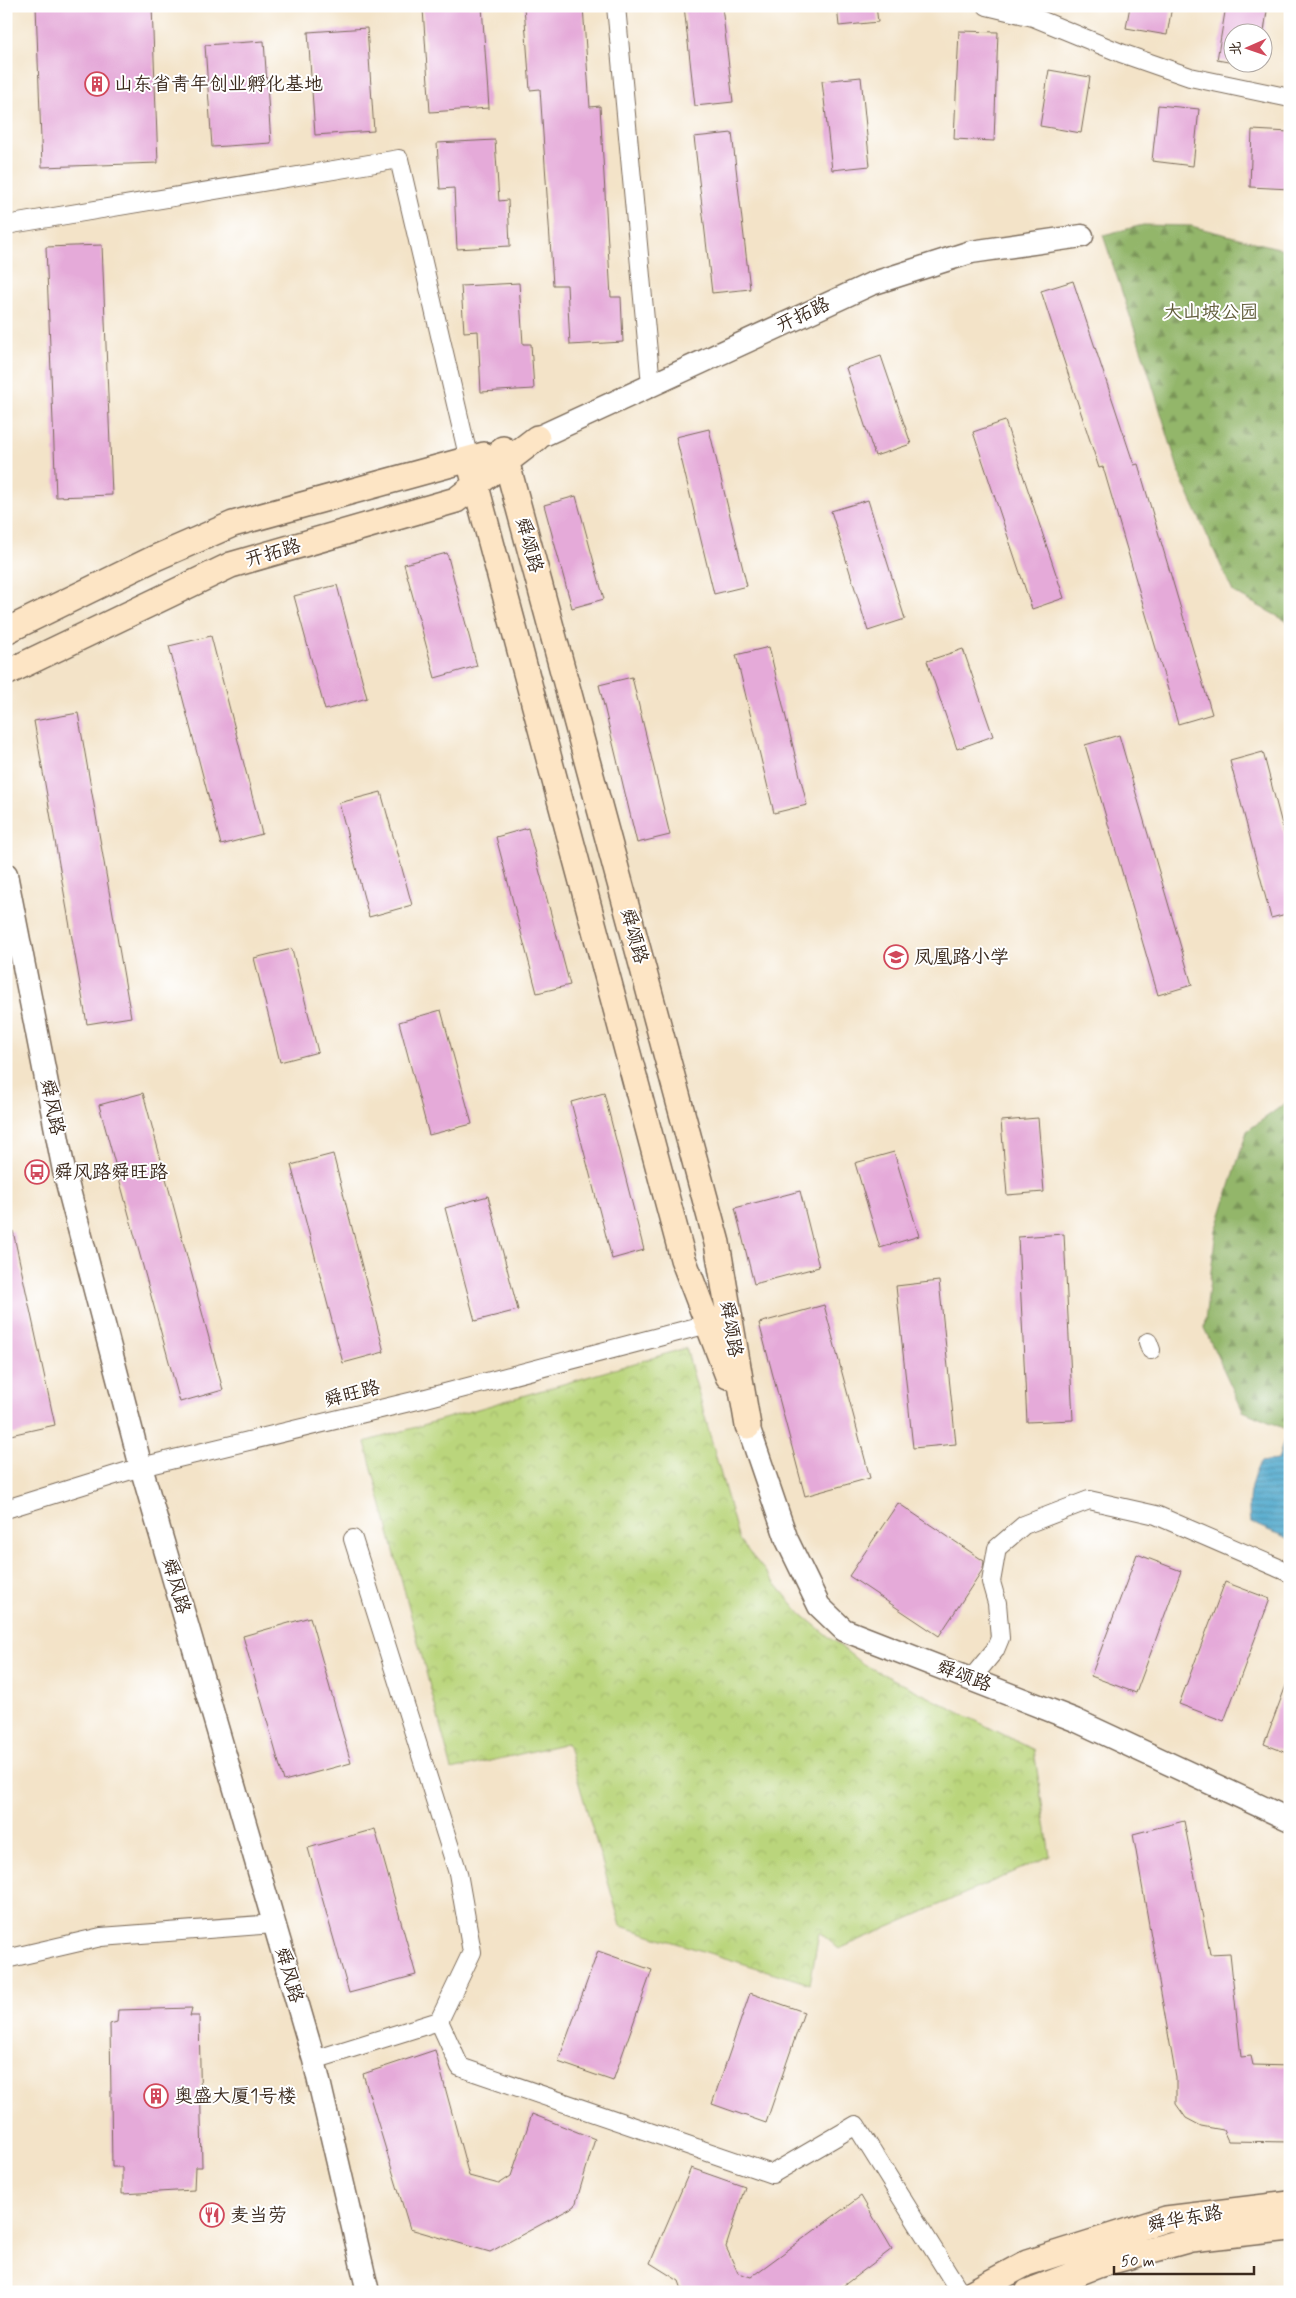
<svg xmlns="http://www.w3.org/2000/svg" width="1296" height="2298" font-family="Mynerve,'LXGW WenKai TC',sans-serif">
  <defs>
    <pattern id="forest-firs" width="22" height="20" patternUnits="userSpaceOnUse" patternTransform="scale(1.25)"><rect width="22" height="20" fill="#93b66b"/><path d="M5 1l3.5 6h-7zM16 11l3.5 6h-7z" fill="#799457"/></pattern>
    <pattern id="park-crowns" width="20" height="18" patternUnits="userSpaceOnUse" patternTransform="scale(1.25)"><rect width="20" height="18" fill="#bad57b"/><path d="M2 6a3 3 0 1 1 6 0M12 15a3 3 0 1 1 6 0" fill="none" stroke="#a1b76a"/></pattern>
    <pattern id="water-rules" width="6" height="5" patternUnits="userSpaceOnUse" patternTransform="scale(1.25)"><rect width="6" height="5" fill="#4fa8cc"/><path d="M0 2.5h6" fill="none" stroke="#4389a5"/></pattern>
  </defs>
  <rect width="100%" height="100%" fill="#fff"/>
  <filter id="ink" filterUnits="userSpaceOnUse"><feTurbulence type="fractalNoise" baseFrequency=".02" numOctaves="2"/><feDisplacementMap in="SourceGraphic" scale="10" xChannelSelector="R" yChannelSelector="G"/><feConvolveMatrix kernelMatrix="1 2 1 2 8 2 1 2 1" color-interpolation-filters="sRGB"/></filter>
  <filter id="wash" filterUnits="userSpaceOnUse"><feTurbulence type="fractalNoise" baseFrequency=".0096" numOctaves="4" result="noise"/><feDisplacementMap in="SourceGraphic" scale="20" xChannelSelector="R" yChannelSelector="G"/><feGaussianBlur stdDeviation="1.12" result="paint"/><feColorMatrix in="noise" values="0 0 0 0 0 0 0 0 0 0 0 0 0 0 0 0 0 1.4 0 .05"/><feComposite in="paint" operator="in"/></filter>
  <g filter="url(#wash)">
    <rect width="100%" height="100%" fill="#f3e3c8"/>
    <path fill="url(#forest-firs)" stroke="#677044" d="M 1143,225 L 1191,226 L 1290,251 L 1290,623 L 1233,592 L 1181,478 L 1145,361 L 1103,235 Z
      M 1290,1100 L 1290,1431 L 1243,1411 L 1204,1328 L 1216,1231 L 1247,1131 Z"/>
    <path fill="url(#park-crowns)" stroke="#7a804c" d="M 686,1348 L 739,1540 L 801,1614 L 861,1663 L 1034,1750 L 1050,1856 L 839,1949 L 819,1932 L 810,1984 L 621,1926 L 567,1743 L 452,1770 L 365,1442 Z"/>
    <path fill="url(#water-rules)" stroke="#456975" d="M 1287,1430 L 1290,1431 L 1290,1539 L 1250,1522 C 1247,1499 1250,1483 1260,1462 L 1278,1460 Z"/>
    <g id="blocks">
      <path fill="#e5aad9" d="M 36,6 L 152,6 L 158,163 L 42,167 Z
        M 482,6 L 489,108 L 430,112 L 423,9 Z
        M 524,6 L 583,6 L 590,107 L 600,106 L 611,297 L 621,297 L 623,342 L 570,345 L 567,285 L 553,285 L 540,89 L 530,90 Z
        M 684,6 L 722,6 L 733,102 L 695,106 Z
        M 837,6 L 876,6 L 878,22 L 839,26 Z
        M 1130,6 L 1172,6 L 1167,35 L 1126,28 Z
        M 1226,6 L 1267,11 L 1264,32 L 1234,32 L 1234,63 L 1217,60 Z
        M 367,28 L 374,131 L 315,135 L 308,32 Z
        M 959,31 L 998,32 L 994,141 L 954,139 Z
        M 264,41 L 271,143 L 212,147 L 205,45 Z
        M 1049,70 L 1090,77 L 1081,133 L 1040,126 Z
        M 861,77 L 870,166 L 832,170 L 822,81 Z
        M 1158,105 L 1199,109 L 1193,166 L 1152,161 Z
        M 1252,130 L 1290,132 L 1290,189 L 1250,187 Z
        M 732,133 L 750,289 L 712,293 L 694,137 Z
        M 495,140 L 499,201 L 508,200 L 510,246 L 457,249 L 454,188 L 440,189 L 437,143 Z
        M 102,245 L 112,495 L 56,497 L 46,247 Z
        M 1073,281 L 1134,465 L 1138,464 L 1212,714 L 1178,724 L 1103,467 L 1099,468 L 1041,291 Z
        M 519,283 L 523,344 L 531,344 L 534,389 L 481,392 L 478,331 L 464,332 L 461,286 Z
        M 881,356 L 911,444 L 875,456 L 846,368 Z
        M 1005,421 L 1064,598 L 1032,609 L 973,432 Z
        M 709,429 L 747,586 L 714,594 L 676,437 Z
        M 576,496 L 604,599 L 572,608 L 544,505 Z
        M 868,500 L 905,619 L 868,631 L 831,511 Z
        M 447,553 L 477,666 L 435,678 L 404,564 Z
        M 337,585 L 367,698 L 325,710 L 294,596 Z
        M 211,636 L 262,834 L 221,845 L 169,646 Z
        M 769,647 L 807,805 L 774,813 L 736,655 Z
        M 963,649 L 993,736 L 957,749 L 927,661 Z
        M 632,677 L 670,835 L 637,843 L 599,685 Z
        M 78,713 L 131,1017 L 87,1024 L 34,721 Z
        M 1119,735 L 1192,985 L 1158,995 L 1085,745 Z
        M 1263,752 L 1290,855 L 1290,913 L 1271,918 L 1230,761 Z
        M 381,792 L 412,905 L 369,917 L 339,803 Z
        M 528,828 L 570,985 L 537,993 L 496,837 Z
        M 292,949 L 318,1052 L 280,1062 L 254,958 Z
        M 441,1010 L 472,1124 L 429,1135 L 399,1022 Z
        M 143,1093 L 223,1390 L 180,1402 L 99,1105 Z
        M 604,1093 L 644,1250 L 612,1259 L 571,1102 Z
        M 1038,1118 L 1044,1192 L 1007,1195 L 1001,1121 Z
        M 894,1152 L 919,1236 L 880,1248 L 855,1163 Z
        M 333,1154 L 384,1352 L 343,1363 L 291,1165 Z
        M 800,1191 L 819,1267 L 754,1284 L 735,1208 Z
        M 488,1196 L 518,1310 L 475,1321 L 445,1208 Z
        M 13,1231 L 55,1425 L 6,1436 L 6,1232 Z
        M 1064,1234 L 1073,1420 L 1027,1422 L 1018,1237 Z
        M 939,1281 L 956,1444 L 913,1448 L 896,1286 Z
        M 824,1305 L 870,1478 L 805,1496 L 759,1323 Z
        M 898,1503 L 984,1561 L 983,1569 L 939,1636 L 849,1576 Z
        M 1137,1554 L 1181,1571 L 1136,1693 L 1091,1676 Z
        M 1225,1582 L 1270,1599 L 1224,1721 L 1179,1704 Z
        M 310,1617 L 351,1763 L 284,1781 L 243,1636 Z
        M 1288,1680 L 1290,1680 L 1290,1754 L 1264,1744 Z
        M 1184,1821 L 1210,1954 L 1230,1953 L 1241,2057 L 1251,2056 L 1253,2065 L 1290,2066 L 1290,2142 L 1228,2141 L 1223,2130 L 1201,2126 L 1186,2118 L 1176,2104 L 1176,2078 L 1133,1834 Z
        M 375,1829 L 416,1975 L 349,1993 L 308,1848 Z
        M 598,1951 L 652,1970 L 613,2081 L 558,2062 Z
        M 750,1993 L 804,2012 L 766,2123 L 712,2104 Z
        M 192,2008 L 190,2016 L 199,2016 L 202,2167 L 195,2167 L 194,2190 L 122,2194 L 122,2167 L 112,2167 L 110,2024 L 117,2022 L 118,2010 Z
        M 435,2050 L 469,2176 L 499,2184 L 511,2176 L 532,2114 L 595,2139 L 575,2206 L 490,2252 L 410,2229 L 363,2074 Z
        M 691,2168 L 745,2187 L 726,2247 L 738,2273 L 751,2277 L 861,2196 L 892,2249 L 835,2292 L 683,2292 L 679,2281 L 650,2263 Z"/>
    </g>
  </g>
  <g filter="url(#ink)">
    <use href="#blocks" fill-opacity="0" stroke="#7b6b5a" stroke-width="1"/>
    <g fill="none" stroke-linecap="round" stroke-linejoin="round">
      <g stroke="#7b6b5a" stroke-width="20">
        <path id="minor" d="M 616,6 L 651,385
          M 987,6 L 1033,17 L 1121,53 L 1190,77 L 1290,98
          M 6,225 L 399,159 L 469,460
          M 1148,1342 L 1151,1350
          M 6,1509 L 141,1467 L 426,1398 L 708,1324
          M 353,1539 L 458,1873 L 472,1952 L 439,2021
          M 971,1679 L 995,1650 L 1000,1638 L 997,1603 L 991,1582 L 997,1548 L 1024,1525 L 1089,1500 L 1156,1515 L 1290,1573
          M 6,1959 L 101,1937 L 274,1924
          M 314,2060 L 439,2021 L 460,2067 L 772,2174 L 856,2125 L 960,2292"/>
      </g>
      <g stroke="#7b6b5a" stroke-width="25">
        <path id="tertiary" d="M 537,438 L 871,284 L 971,252 L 1082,236
          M 6,874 L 64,1171 L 141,1467 L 314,2060 L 368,2292
          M 748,1426 L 787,1540 L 819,1606 L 844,1630 L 1075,1720 L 1290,1820"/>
      </g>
      <g stroke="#7b6b5a" stroke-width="28">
        <path id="secondary" d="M 503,449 L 717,1243 L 748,1426
          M 469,460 L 683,1259 L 728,1376
          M 6,631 L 153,559 L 233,524 L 484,455
          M 6,673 L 231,565 L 456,500 L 537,438
          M 973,2292 L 1027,2263 L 1166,2219 L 1290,2204
          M 1028,2292 L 1098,2265 L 1191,2239 L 1290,2228"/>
      </g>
      <use href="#minor" stroke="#fff" stroke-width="18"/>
      <use href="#tertiary" stroke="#fff" stroke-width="22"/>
      <use href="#secondary" stroke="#fde5c5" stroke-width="25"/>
    </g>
  </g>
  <defs>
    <g id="building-ring" transform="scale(1.25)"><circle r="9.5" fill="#fff" stroke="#d1495b" stroke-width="1.5"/><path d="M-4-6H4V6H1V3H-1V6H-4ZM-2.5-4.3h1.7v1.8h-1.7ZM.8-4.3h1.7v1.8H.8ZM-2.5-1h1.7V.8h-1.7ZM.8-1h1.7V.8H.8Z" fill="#d1495b"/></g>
    <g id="school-ring" transform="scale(1.25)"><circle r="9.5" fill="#fff" stroke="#d1495b" stroke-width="1.5"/><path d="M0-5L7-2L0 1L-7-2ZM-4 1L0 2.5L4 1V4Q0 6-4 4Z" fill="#d1495b"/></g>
    <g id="bus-ring" transform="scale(1.25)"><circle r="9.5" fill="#fff" stroke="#d1495b" stroke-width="1.5"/><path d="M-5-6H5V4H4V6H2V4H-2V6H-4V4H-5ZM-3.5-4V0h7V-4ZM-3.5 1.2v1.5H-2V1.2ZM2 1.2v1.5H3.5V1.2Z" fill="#d1495b"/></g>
    <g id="restaurant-ring" transform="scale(1.25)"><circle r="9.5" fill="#fff" stroke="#d1495b" stroke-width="1.5"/><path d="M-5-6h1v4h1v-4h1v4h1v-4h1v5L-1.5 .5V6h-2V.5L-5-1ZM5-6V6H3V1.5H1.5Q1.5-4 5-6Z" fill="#d1495b"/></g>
  </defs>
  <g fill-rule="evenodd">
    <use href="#building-ring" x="97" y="84"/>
    <use href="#school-ring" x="896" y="957"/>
    <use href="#bus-ring" x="37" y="1172"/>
    <use href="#building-ring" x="156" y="2096"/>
    <use href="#restaurant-ring" x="212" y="2215"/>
  </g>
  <g text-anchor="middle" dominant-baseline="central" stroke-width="4" stroke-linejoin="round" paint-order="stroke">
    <g font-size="19" fill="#3b2a1e" stroke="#fff" text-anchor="start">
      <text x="114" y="84">山东省青年创业孵化基地</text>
      <text x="914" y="957">凤凰路小学</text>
      <text x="54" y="1172">舜风路舜旺路</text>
      <text x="174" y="2096">奥盛大厦1号楼</text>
      <text x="230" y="2215">麦当劳</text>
    </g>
    <g font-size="19" fill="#615d3a" stroke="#fff">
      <text x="1211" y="312">大山坡公园</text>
    </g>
    <g font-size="19" fill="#3b2a1e" stroke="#fff">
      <text transform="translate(803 315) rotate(-25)">开拓路</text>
      <text transform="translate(529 545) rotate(75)">舜颂路</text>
      <text transform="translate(273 553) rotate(-16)">开拓路</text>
      <text transform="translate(634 936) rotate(75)">舜颂路</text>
      <text transform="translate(52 1107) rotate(79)">舜风路</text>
      <text transform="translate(731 1329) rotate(81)">舜颂路</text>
      <text transform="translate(352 1394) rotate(-14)">舜旺路</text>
      <text transform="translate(176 1586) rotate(74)">舜风路</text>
      <text transform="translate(964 1676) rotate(21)">舜颂路</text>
      <text transform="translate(289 1975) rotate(74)">舜风路</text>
      <text transform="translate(1185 2219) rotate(-10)">舜华东路</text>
    </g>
  </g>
  <rect width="1296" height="2298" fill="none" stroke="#fff" stroke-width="25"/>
  <g transform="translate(1248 48) rotate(268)"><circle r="24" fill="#ffffff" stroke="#b1aaa5"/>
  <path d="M0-4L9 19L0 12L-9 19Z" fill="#d1495b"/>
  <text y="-8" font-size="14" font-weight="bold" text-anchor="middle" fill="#3b2a1e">北</text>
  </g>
  <path d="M1114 2266v8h140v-8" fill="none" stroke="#3b2a1e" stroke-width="2.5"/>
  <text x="1121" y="2266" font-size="15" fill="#3b2a1e" stroke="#ffffff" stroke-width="4" paint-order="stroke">50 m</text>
</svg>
